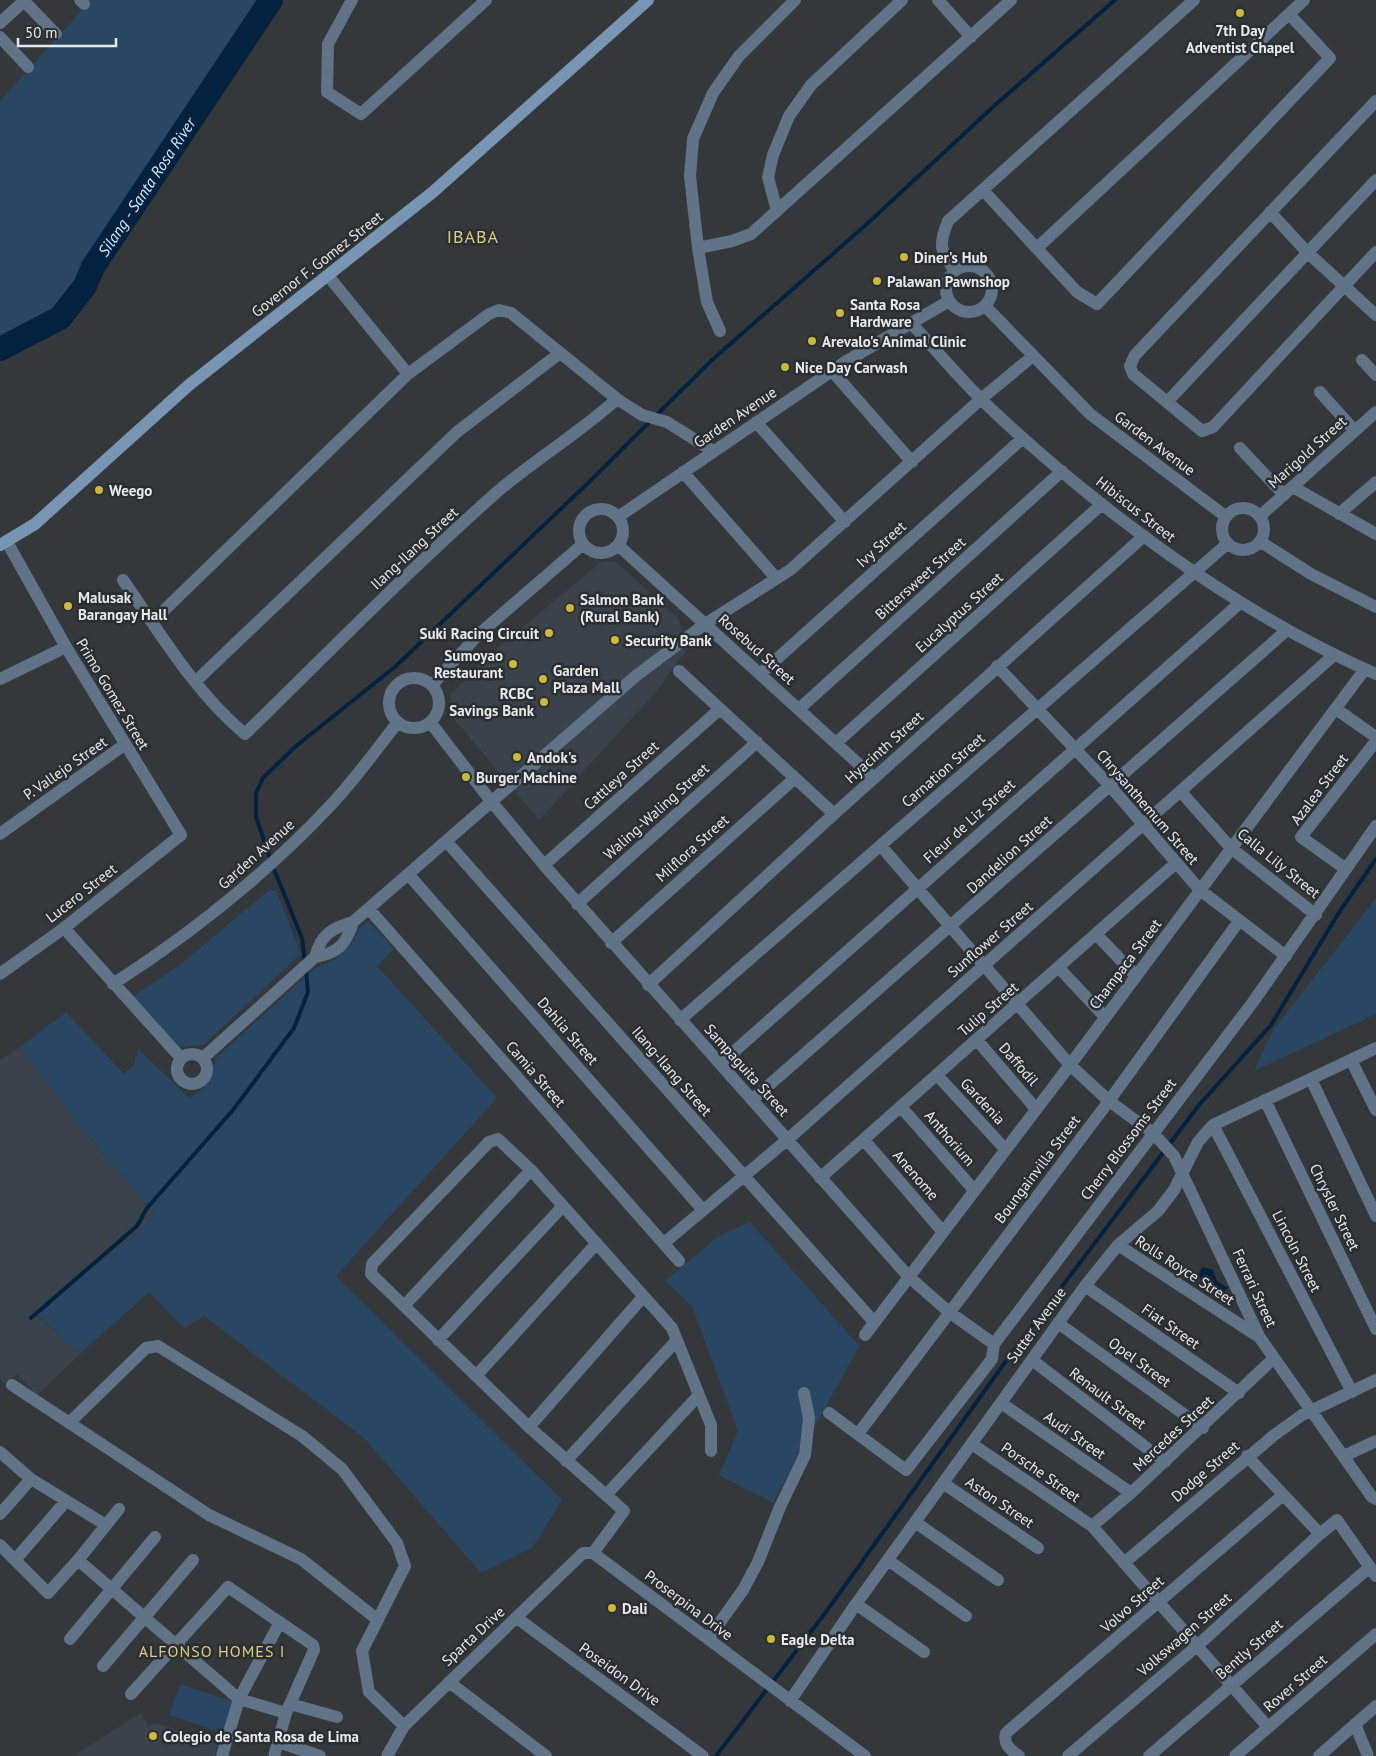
<svg xmlns="http://www.w3.org/2000/svg" width="1376" height="1756" font-family="'PT Sans',sans-serif">
  <rect width="100%" height="100%" fill="#34383b"/>
  <path fill="#3a424b" d="M 615,561 L 678,618 L 688,648 L 655,693 L 539,820 L 450,714 L 451,694 L 494,651 L 601,562 Z
    M 20,1047 L 93,1142 L 155,1215 L 137,1233 L 36,1314 L 80,1354 L 37,1395 L 17,1374 L 5,1383 L 0,1378 L 0,1060 Z
    M 141,1713 L 148,1726 L 154,1723 L 219,1741 L 215,1756 L 73,1756 Z"/>
  <path fill="#294663" d="M 91,0 L 264,0 L 200,100 L 107,236 L 88,256 L 76,283 L 55,311 L 0,339 L 0,101 Z
    M 269,890 L 276,891 L 301,954 L 203,1045 L 177,1047 L 131,998 L 180,965 Z
    M 1376,898 L 1376,1014 L 1254,1071 L 1273,1030 Z
    M 368,921 L 394,949 L 377,966 L 497,1098 L 336,1276 L 562,1500 L 533,1547 L 481,1573 L 364,1438 L 204,1316 L 184,1328 L 149,1292 L 80,1354 L 36,1313 L 137,1233 L 155,1215 L 75,1120 L 20,1047 L 66,1012 L 124,1074 L 134,1065 L 138,1049 L 189,1098 L 203,1089 L 217,1057 L 315,968 L 336,959 L 351,945 L 359,929 Z
    M 750,1222 L 859,1346 L 773,1503 L 719,1475 L 738,1431 L 692,1306 L 665,1281 L 719,1236 Z
    M 180,1684 L 234,1702 L 223,1733 L 169,1715 Z"/>
  <path fill="#03223f" d="M 1203,1267 L 1213,1270 L 1217,1281 L 1228,1288 L 1217,1297 C 1215,1294 1212,1288 1209,1285 C 1203,1281 1199,1281 1199,1272 Z"/>
  <g fill="none" stroke-linecap="round" stroke-linejoin="round">
    <path stroke="#03223f" stroke-width="4" d="M 271,861 L 256,817 L 256,793 L 263,778 L 295,747 L 396,666 L 589,482 L 712,360 L 868,223 L 994,106 L 1115,0
      M 273,867 L 302,938 L 305,962
      M 31,1318 L 137,1226 L 147,1208 L 233,1110 L 294,1028 L 308,992 L 306,969
      M 716,1756 L 826,1612 L 1011,1354 L 1199,1105 L 1271,1025 L 1338,914 L 1376,859"/>
    <path stroke="#03223f" stroke-width="24" id="s1" d="M 0,349 L 60,318 L 85,286 L 93,267 L 271,0"/>
    <path stroke="#617387" stroke-width="12" d="M 80,0 L 84,4
      M 352,0 L 328,44 L 327,92 L 361,114 L 486,0
      M 938,0 L 971,37
      M 24,1 L 56,34
      M 0,23 L 25,0
      M 0,37 L 28,67
      M 1376,101 L 1135,355 L 1130,366 L 1133,374 L 1202,431 L 1213,427 L 1376,252
      M 983,190 L 1077,292 L 1097,304 L 1330,58 L 1289,14
      M 777,211 L 768,177 L 773,155 L 789,116 L 811,85 L 902,0
      M 1270,212 L 1307,252 L 1376,315
      M 698,248 L 732,241 L 751,234 L 1011,0
      M 1037,248 L 1304,0
      M946 289a23 23 0 1 1 46 0a23 23 0 1 1-46 0Z
      M 955,271 C 940,250 938,246 948,221 L 1194,0
      M 329,277 L 408,374
      M 985,306 L 1090,414 L 1225,516
      M 911,323 C 934,348 956,374 980,398 C 1011,429 1045,458 1079,486 C 1170,560 1268,627 1376,674
      M 720,331 L 707,302 L 698,248 L 690,176 L 693,139 L 713,93 L 739,56 L 795,0
      M 1362,360 L 1376,375
      M 832,371 L 912,462
      M 1320,392 L 1355,431
      M 1167,402 L 1376,180
      M 756,422 L 845,522
      M 1240,448 L 1284,495
      M 683,472 L 776,578
      M 1293,487 L 1376,534
      M1222 529a21 21 0 1 1 42 0a21 21 0 1 1-42 0Z
      M579 531a22 22 0 1 1 44 0a22 22 0 1 1-44 0Z
      M 1339,514 L 1376,482
      M 1260,516 L 1376,412
      M 618,517 L 845,362 L 949,301
      M 1261,542 L 1311,574 L 1376,607
      M 618,545 L 874,778
      M 123,580 C 160,633 195,692 245,734 C 328,653 410,569 497,492 C 536,459 579,433 617,399
      M 152,622 L 408,374 L 489,314 L 499,310 L 511,313 L 617,399 L 642,415 L 667,422 L 713,451
      M 997,666 L 1110,786 L 1200,890 L 1286,956
      M 679,671 L 834,814
      M 760,674 L 1023,438
      M389 703a25 25 0 1 1 50 0a25 25 0 1 1-50 0Z
      M 0,679 L 66,647
      M 195,682 L 457,432 L 560,353
      M 432,685 L 478,635 L 583,544
      M 799,709 L 1062,471
      M 1336,709 L 1376,737
      M 430,722 L 491,801 L 544,865 L 908,1276 L 949,1312 L 994,1344
      M 836,743 L 1102,504
      M 1181,792 L 1231,848 L 1316,915
      M 0,834 L 124,745
      M 446,841 L 874,1322
      M 881,846 L 1070,1065 L 1109,1101 L 1153,1133 L 1174,1156 L 1260,1338 L 1372,1497 L 1376,1499
      M 544,865 L 720,709
      M 1346,869 L 1301,837 L 1376,741
      M 408,874 L 703,1210
      M 577,904 L 757,742
      M 369,909 L 679,1261
      M 64,928 L 181,1058
      M 1096,934 L 1136,976
      M 611,943 L 795,778
      M 315,957 C 321,935 331,928 353,922 L 637,675 L 705,624 L 790,570 L 981,399 L 1033,356
      M 1059,968 L 1105,1017
      M 0,974 L 64,928 L 181,835 L 66,647 L 7,542
      M 113,984 C 192,933 264,876 329,807 C 354,781 376,750 398,722
      M 648,985 L 834,814 L 1144,536
      M 680,1020 L 1227,544
      M 977,1040 L 1036,1109
      M177 1069a15 15 0 1 1 30 0a15 15 0 1 1-30 0Z
      M 203,1058 L 315,957 C 338,953 346,945 353,922
      M 1351,1060 L 1376,1110
      M 720,1064 L 1240,603
      M 937,1075 L 1005,1149
      M 1311,1079 L 1376,1216
      M 752,1100 L 1287,630
      M 1265,1100 L 1376,1329
      M 901,1107 L 974,1190
      M 1213,1125 L 1352,1392
      M 864,1140 L 943,1232
      M 820,1178 L 1176,863
      M 664,1243 L 787,1140 L 1334,655
      M 1118,1245 L 1259,1337
      M 1085,1286 L 1239,1393
      M 404,1306 L 531,1170
      M 1058,1323 L 1203,1428
      M 865,1335 L 1070,1065 L 1365,669
      M 438,1340 L 563,1206
      M 1032,1360 L 1165,1462
      M 476,1376 L 596,1244
      M 12,1385 L 209,1515 L 301,1559 L 378,1620
      M 1001,1403 L 1131,1493
      M 829,1413 L 906,1470 L 992,1359 L 994,1344 L 1253,1002 L 1376,826
      M 69,1423 L 146,1348 L 158,1346 L 302,1436 L 342,1469 L 397,1543 L 405,1566 L 362,1651 L 369,1692 L 404,1726
      M 529,1427 L 643,1297
      M 858,1434 L 1109,1101 L 1239,921
      M 972,1444 L 1092,1526 L 1268,1727
      M 0,1452 L 31,1479 L 106,1525
      M 1247,1456 L 1320,1534
      M 1344,1456 L 1376,1441
      M 566,1461 L 676,1341
      M 943,1483 L 1038,1548
      M 606,1495 L 699,1395
      M 0,1514 L 31,1479
      M 915,1522 L 998,1580
      M 1092,1526 L 1131,1493 L 1273,1359
      M 0,1545 L 48,1593 L 78,1560 L 119,1509
      M 593,1553 L 624,1511 L 529,1427 L 371,1274 L 372,1264 L 489,1142 L 498,1139 L 531,1170 L 672,1328 L 711,1425 L 711,1451
      M 593,1553 L 865,1756
      M 15,1560 L 66,1501
      M 78,1560 L 239,1699 L 286,1713
      M 888,1560 L 966,1616
      M 1124,1563 L 1273,1436 L 1302,1415 L 1376,1380
      M 856,1604 L 924,1652
      M 517,1618 L 703,1756
      M 70,1639 L 155,1537
      M 708,1639 L 743,1590 L 758,1562 L 780,1507 L 805,1455 L 809,1418 L 804,1393
      M 103,1666 L 193,1560
      M 449,1682 L 546,1756
      M 131,1694 L 228,1587 L 313,1645 L 314,1650 L 286,1713 L 274,1756
      M 790,1701 L 856,1604 L 1085,1286 L 1118,1245 L 1158,1211 L 1174,1190 L 1198,1142 L 1213,1125 L 1376,1048
      M 290,1704 L 337,1717
      M 1355,1724 L 1368,1756
      M 278,1742 L 320,1756
      M 222,1756 L 239,1699 L 280,1622
      M 387,1756 L 404,1726 L 583,1553 L 593,1553
      M 1019,1756 C 1010,1749 1003,1745 1006,1733 L 1283,1495
      M 1068,1756 L 1197,1646 L 1320,1534 L 1337,1520 L 1376,1576
      M 1149,1756 L 1370,1567
      M 1235,1756 L 1376,1634
      M 1319,1756 L 1376,1706"/>
    <path stroke="#7895b3" stroke-width="12" d="M 0,545 L 35,524 L 189,385 L 433,192 L 648,0"/>
  </g>
  <g fill="#cdb938" stroke="#2a2e31" stroke-width="2">
    <circle cx="1240" cy="13" r="5"/>
    <circle cx="904" cy="257" r="5"/>
    <circle cx="877" cy="281" r="5"/>
    <circle cx="840" cy="313" r="5"/>
    <circle cx="812" cy="341" r="5"/>
    <circle cx="785" cy="367" r="5"/>
    <circle cx="99" cy="490" r="5"/>
    <circle cx="68" cy="606" r="5"/>
    <circle cx="570" cy="608" r="5"/>
    <circle cx="549" cy="633" r="5"/>
    <circle cx="615" cy="640" r="5"/>
    <circle cx="513" cy="664" r="5"/>
    <circle cx="543" cy="679" r="5"/>
    <circle cx="544" cy="702" r="5"/>
    <circle cx="517" cy="757" r="5"/>
    <circle cx="466" cy="777" r="5"/>
    <circle cx="612" cy="1608" r="5"/>
    <circle cx="771" cy="1639" r="5"/>
    <circle cx="153" cy="1736" r="5"/>
  </g>
  <g text-anchor="middle" dominant-baseline="central" stroke-width="5" stroke-linejoin="round" paint-order="stroke">
    <g font-size="15" font-weight="bold" fill="#e7e9ec" stroke="#2a2e31" text-anchor="start">
      <text x="1240" y="30" text-anchor="middle">7th Day<tspan x="1240" dy="17">Adventist Chapel</tspan></text>
      <text x="914" y="257">Diner's Hub</text>
      <text x="887" y="281">Palawan Pawnshop</text>
      <text x="850" y="304">Santa Rosa<tspan x="850" dy="17">Hardware</tspan></text>
      <text x="822" y="341">Arevalo's Animal Clinic</text>
      <text x="795" y="367">Nice Day Carwash</text>
      <text x="109" y="490">Weego</text>
      <text x="78" y="597">Malusak<tspan x="78" dy="17">Barangay Hall</tspan></text>
      <text x="580" y="599">Salmon Bank<tspan x="580" dy="17">(Rural Bank)</tspan></text>
      <text x="539" y="633" text-anchor="end">Suki Racing Circuit</text>
      <text x="625" y="640">Security Bank</text>
      <text x="503" y="655" text-anchor="end">Sumoyao<tspan x="503" dy="17">Restaurant</tspan></text>
      <text x="553" y="670">Garden<tspan x="553" dy="17">Plaza Mall</tspan></text>
      <text x="534" y="693" text-anchor="end">RCBC<tspan x="534" dy="17">Savings Bank</tspan></text>
      <text x="527" y="757">Andok's</text>
      <text x="476" y="777">Burger Machine</text>
      <text x="622" y="1608">Dali</text>
      <text x="781" y="1639">Eagle Delta</text>
      <text x="163" y="1736">Colegio de Santa Rosa de Lima</text>
    </g>
    <g font-size="15" fill="#e7e9ec" stroke="#2a2e31">
      <text transform="translate(317 264) rotate(-38)">Governor F. Gomez Street</text>
      <text transform="translate(735 417) rotate(-34)">Garden Avenue</text>
      <text transform="translate(1155 443) rotate(37)">Garden Avenue</text>
      <text transform="translate(1307 452) rotate(-42)">Marigold Street</text>
      <text transform="translate(1136 509) rotate(38)">Hibiscus Street</text>
      <text transform="translate(881 544) rotate(-42)">Ivy Street</text>
      <text transform="translate(414 548) rotate(-43)">Ilang-Ilang Street</text>
      <text transform="translate(920 578) rotate(-42)">Bittersweet Street</text>
      <text transform="translate(959 612) rotate(-42)">Eucalyptus Street</text>
      <text transform="translate(757 649) rotate(42)">Rosebud Street</text>
      <text transform="translate(113 694) rotate(59)">Primo Gomez Street</text>
      <text transform="translate(884 747) rotate(-42)">Hyacinth Street</text>
      <text transform="translate(65 768) rotate(-35)">P. Vallejo Street</text>
      <text transform="translate(943 770) rotate(-41)">Carnation Street</text>
      <text transform="translate(621 775) rotate(-42)">Cattleya Street</text>
      <text transform="translate(1319 789) rotate(-53)">Azalea Street</text>
      <text transform="translate(1148 807) rotate(49)">Chrysanthemum Street</text>
      <text transform="translate(656 811) rotate(-42)">Waling-Waling Street</text>
      <text transform="translate(969 821) rotate(-42)">Fleur de Liz Street</text>
      <text transform="translate(692 848) rotate(-42)">Milflora Street</text>
      <text transform="translate(256 854) rotate(-42)">Garden Avenue</text>
      <text transform="translate(1009 854) rotate(-42)">Dandelion Street</text>
      <text transform="translate(1279 863) rotate(39)">Calla Lily Street</text>
      <text transform="translate(81 893) rotate(-38)">Lucero Street</text>
      <text transform="translate(990 939) rotate(-41)">Sunflower Street</text>
      <text transform="translate(1125 964) rotate(-53)">Champaca Street</text>
      <text transform="translate(988 1009) rotate(-41)">Tulip Street</text>
      <text transform="translate(568 1031) rotate(49)">Dahlia Street</text>
      <text transform="translate(1019 1064) rotate(49)">Daffodil</text>
      <text transform="translate(747 1070) rotate(48)">Sampaguita Street</text>
      <text transform="translate(672 1071) rotate(49)">Ilang-Ilang Street</text>
      <text transform="translate(536 1074) rotate(49)">Camia Street</text>
      <text transform="translate(983 1101) rotate(47)">Gardenia</text>
      <text transform="translate(950 1138) rotate(49)">Anthorium</text>
      <text transform="translate(1128 1139) rotate(-53)">Cherry Blossoms Street</text>
      <text transform="translate(1037 1169) rotate(-53)">Boungainvilla Street</text>
      <text transform="translate(916 1175) rotate(49)">Anenome</text>
      <text transform="translate(1335 1207) rotate(64)">Chrysler Street</text>
      <text transform="translate(1297 1251) rotate(63)">Lincoln Street</text>
      <text transform="translate(1185 1270) rotate(33)">Rolls Royce Street</text>
      <text transform="translate(1255 1288) rotate(65)">Ferrari Street</text>
      <text transform="translate(1036 1325) rotate(-54)">Sutter Avenue</text>
      <text transform="translate(1171 1326) rotate(35)">Fiat Street</text>
      <text transform="translate(1140 1362) rotate(36)">Opel Street</text>
      <text transform="translate(1108 1398) rotate(37)">Renault Street</text>
      <text transform="translate(1173 1433) rotate(-43)">Mercedes Street</text>
      <text transform="translate(1075 1435) rotate(35)">Audi Street</text>
      <text transform="translate(1205 1471) rotate(-41)">Dodge Street</text>
      <text transform="translate(1041 1472) rotate(35)">Porsche Street</text>
      <text transform="translate(1000 1502) rotate(34)">Aston Street</text>
      <text transform="translate(1132 1604) rotate(-41)">Volvo Street</text>
      <text transform="translate(689 1605) rotate(37)">Proserpina Drive</text>
      <text transform="translate(1184 1634) rotate(-41)">Volkswagen Street</text>
      <text transform="translate(473 1636) rotate(-43)">Sparta Drive</text>
      <text transform="translate(1249 1649) rotate(-41)">Bently Street</text>
      <text transform="translate(620 1674) rotate(36)">Poseidon Drive</text>
      <text transform="translate(1295 1683) rotate(-41)">Rover Street</text>
    </g>
    <g font-size="16" font-style="italic" fill="#d9e5f3" stroke="#2a2e31">
      <text stroke="none"><textPath href="#s1" startOffset="225">Silang - Santa Rosa River</textPath></text>
    </g>
    <g font-size="16" letter-spacing="1" fill="#dccf81" stroke="#2a2e31">
      <text x="212" y="1651">ALFONSO HOMES I</text>
    </g>
    <g font-size="18" letter-spacing="1" fill="#dccf81" stroke="#2a2e31">
      <text x="473" y="236">IBABA</text>
    </g>
  </g>
  <path d="M18 38v8h98v-8" fill="none" stroke="#e7e9ec" stroke-width="2.5"/>
  <text x="25" y="38" font-size="15" fill="#e7e9ec" stroke="#2a2e31" stroke-width="4" paint-order="stroke">50 m</text>
</svg>
